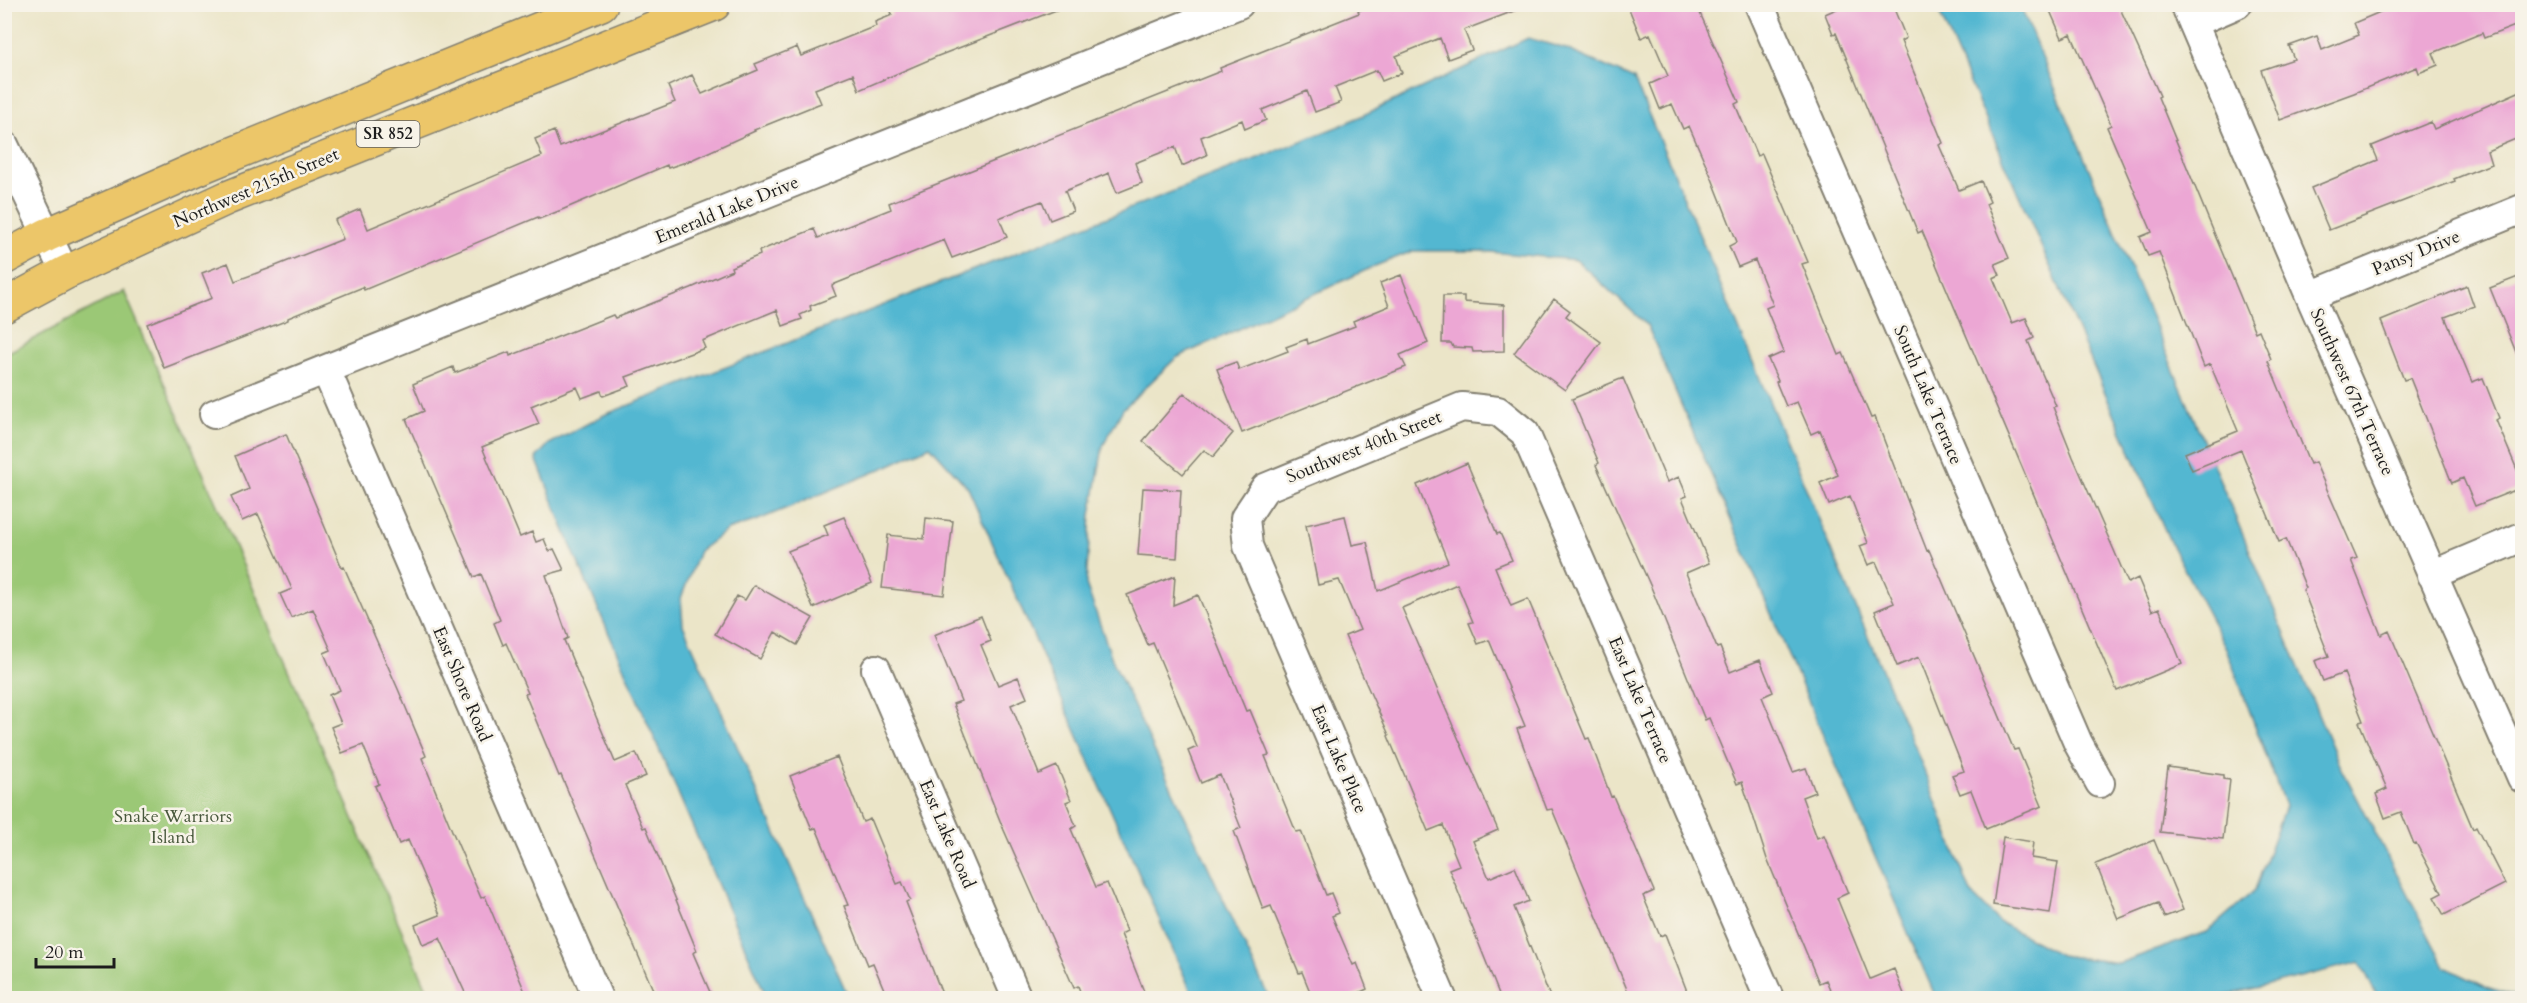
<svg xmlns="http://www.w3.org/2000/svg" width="2527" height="1003" font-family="Cardo,serif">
  <rect width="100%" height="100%" fill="#f7f3e8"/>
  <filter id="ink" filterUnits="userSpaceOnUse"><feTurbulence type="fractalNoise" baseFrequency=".0167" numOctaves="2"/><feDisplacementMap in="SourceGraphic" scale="12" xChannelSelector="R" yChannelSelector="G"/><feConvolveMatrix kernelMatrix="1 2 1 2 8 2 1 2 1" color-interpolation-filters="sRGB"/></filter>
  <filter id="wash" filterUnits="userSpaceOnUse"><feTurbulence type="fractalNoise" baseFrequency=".008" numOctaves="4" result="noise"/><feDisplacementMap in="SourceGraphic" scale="24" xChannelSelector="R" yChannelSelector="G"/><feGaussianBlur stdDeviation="1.35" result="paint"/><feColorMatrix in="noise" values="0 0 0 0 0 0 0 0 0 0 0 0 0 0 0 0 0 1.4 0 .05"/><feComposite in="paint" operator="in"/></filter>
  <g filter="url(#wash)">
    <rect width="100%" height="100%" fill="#ebe5c8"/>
    <path fill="#9bc876" stroke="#5c7249" stroke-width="1.5" d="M 124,291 L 431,998 L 5,998 L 5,354 Z"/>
    <path fill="#52b7d1" stroke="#376a76" stroke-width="1.5" d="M 1936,5 L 2020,5 L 2338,761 L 2445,967 L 2486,987 L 2522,998 L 2378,998 L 2360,962 L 2216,998 L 1936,998 L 1647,325 L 1576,260 L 1480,251 L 1413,251 L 1375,266 L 1176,358 L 1123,409 L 1103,446 L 1091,515 L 1086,584 L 1112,659 L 1269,998 L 1194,998 L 968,488 L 930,446 L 877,471 L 758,520 L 727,530 L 699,551 L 681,598 L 683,625 L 849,998 L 767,998 L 570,544 L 536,458 L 549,444 L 604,415 L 1342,125 L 1528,38 L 1566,49 L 1634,79 L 1920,760 L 1971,893 L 1999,922 L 2060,955 L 2119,963 L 2207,932 L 2255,890 L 2285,806 L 2226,648 L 2171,544 Z"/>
    <g id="blocks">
      <path fill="#eca7d4" d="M 907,4 L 1069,5 L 938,56 L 859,90 L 853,74 L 815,89 L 821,103 L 754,130 L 755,131 L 689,161 L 668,168 L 667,165 L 564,209 L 539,219 L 538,217 L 364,290 L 363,287 L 288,318 L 288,320 L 164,368 L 147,324 L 212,298 L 202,273 L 228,263 L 235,281 L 268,269 L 343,239 L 335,220 L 360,209 L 368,229 L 542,156 L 535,139 L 554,131 L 560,147 L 675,102 L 668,86 L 692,75 L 702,94 L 758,70 L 755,64 L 797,47 L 801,56 L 876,26 L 875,22 L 892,15 L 891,11 Z
        M 1375,4 L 1527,6 L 1464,30 L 1472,50 L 1448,59 L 1440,38 L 1396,56 L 1402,73 L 1382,81 L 1377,70 L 1335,87 L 1341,102 L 1315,112 L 1307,91 L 1262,110 L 1266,120 L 1245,129 L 1242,120 L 1201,137 L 1207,155 L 1182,166 L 1175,147 L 1135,163 L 1142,183 L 1117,193 L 1109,173 L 1065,191 L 1073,211 L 1050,220 L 1042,201 L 999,218 L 1007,237 L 984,246 L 952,258 L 944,240 L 835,284 L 832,286 L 836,296 L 810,306 L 811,310 L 800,315 L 802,319 L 783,326 L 777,310 L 702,341 L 705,348 L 626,377 L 630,386 L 603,396 L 601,391 L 582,398 L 577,387 L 531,406 L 539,424 L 482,447 L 520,537 L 532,532 L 536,542 L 544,539 L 549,551 L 554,549 L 564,570 L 546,575 L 568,638 L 564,640 L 615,762 L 636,753 L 646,776 L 625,785 L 643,828 L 646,827 L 697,951 L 693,953 L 713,999 L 657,999 L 561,775 L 559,776 L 525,694 L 528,693 L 506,643 L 503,645 L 494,623 L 500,620 L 481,574 L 474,577 L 406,419 L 424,411 L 413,384 L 453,367 L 455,373 L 509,352 L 510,356 L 613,315 L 615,318 L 691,288 L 732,270 L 731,267 L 760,255 L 759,251 L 814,229 L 818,238 L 891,209 L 889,203 L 1221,71 L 1220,68 L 1359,13 L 1358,11 Z
        M 1627,4 L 1696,4 L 1729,79 L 1739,102 L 1735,104 L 1757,156 L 1762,154 L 1808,262 L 1802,264 L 1839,355 L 1843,353 L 1871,418 L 1875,417 L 1927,551 L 1929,550 L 2014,750 L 2018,749 L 2042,806 L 1986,829 L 1971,790 L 1960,794 L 1952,775 L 1964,771 L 1919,657 L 1897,666 L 1875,611 L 1894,603 L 1876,562 L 1868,565 L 1860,546 L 1868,543 L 1850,496 L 1829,505 L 1820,483 L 1838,475 L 1820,430 L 1811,434 L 1797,402 L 1786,406 L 1776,382 L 1778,381 L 1768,359 L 1784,352 L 1766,308 L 1773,305 L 1755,260 L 1738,267 L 1729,246 L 1737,242 L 1711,176 L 1689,126 L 1683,129 L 1672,104 L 1660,109 L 1650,84 L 1668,76 L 1650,34 L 1641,38 Z
        M 1848,4 L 1892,4 L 1906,38 L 1901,41 L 1943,143 L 1939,145 L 1959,190 L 1981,181 L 1990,202 L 1986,204 L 2009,258 L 1995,264 L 2000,275 L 1993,278 L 2012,323 L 2026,318 L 2034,338 L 2028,341 L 2056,406 L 2053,407 L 2073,457 L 2113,548 L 2128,583 L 2138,578 L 2152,611 L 2159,608 L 2182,664 L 2117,691 L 1922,231 L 1918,233 L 1836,33 L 1833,34 L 1825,14 Z
        M 2047,4 L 2118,4 L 2160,96 L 2158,97 L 2255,332 L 2259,330 L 2271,359 L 2268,361 L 2310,464 L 2315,462 L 2357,558 L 2351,560 L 2381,635 L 2389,631 L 2473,829 L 2476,827 L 2505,884 L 2444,915 L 2434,897 L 2442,893 L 2416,843 L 2414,844 L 2401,812 L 2385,818 L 2376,794 L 2387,789 L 2359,722 L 2363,721 L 2344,673 L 2323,681 L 2315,661 L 2329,656 L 2303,590 L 2306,588 L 2286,539 L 2279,542 L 2241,450 L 2192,470 L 2185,453 L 2238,431 L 2210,364 L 2204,367 L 2159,252 L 2148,256 L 2140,237 L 2152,232 L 2107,127 L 2111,125 L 2071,34 L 2062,38 Z
        M 2399,4 L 2523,4 L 2523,23 L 2484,38 L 2482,33 L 2433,53 L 2438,65 L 2419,73 L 2417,67 L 2354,93 L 2280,120 L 2261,70 L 2294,59 L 2289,46 L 2317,36 L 2322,50 L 2359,35 L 2354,23 Z
        M 2523,90 L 2523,136 L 2487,151 L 2491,164 L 2454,179 L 2455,181 L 2329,230 L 2311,188 L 2378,160 L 2372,146 L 2431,122 L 2434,129 Z
        M 1401,275 L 1428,343 L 1400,355 L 1406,367 L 1242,433 L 1217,369 L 1236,362 L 1239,370 L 1288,351 L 1286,347 L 1307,339 L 1308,344 L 1355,326 L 1353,321 L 1389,306 L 1380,283 Z
        M 2523,275 L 2523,367 L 2522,367 L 2490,288 Z
        M 2467,286 L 2474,306 L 2445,317 L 2472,382 L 2483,378 L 2499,418 L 2496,420 L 2523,484 L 2523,487 L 2475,506 L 2463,478 L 2452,483 L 2410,378 L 2404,380 L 2381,321 Z
        M 1443,296 L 1464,296 L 1464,302 L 1504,305 L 1504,351 L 1473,352 L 1472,348 L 1453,347 L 1451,343 L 1442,343 Z
        M 1554,299 L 1570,311 L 1566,316 L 1601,342 L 1565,390 L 1514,353 Z
        M 1623,378 L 1667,482 L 1679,477 L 1687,496 L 1682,498 L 1709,563 L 1686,573 L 1717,648 L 1720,647 L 1730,672 L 1760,660 L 1773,692 L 1762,697 L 1793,772 L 1806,768 L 1815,792 L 1802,797 L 1817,838 L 1824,835 L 1848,893 L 1837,898 L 1870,979 L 1894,969 L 1906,999 L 1824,999 L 1832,994 L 1826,980 L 1819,983 L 1767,859 L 1742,782 L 1737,784 L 1709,718 L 1705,720 L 1651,587 L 1596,465 L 1599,463 L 1572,399 Z
        M 1184,393 L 1233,433 L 1213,457 L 1204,450 L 1183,474 L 1143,441 Z
        M 286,434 L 342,568 L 344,567 L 398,689 L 426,756 L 422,758 L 453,833 L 481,898 L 485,896 L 528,999 L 468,999 L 440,938 L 423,945 L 415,925 L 440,915 L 408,840 L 399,844 L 375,786 L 379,784 L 363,745 L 342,753 L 331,727 L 341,723 L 329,695 L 340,690 L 324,653 L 331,650 L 313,609 L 291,618 L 280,594 L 292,589 L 258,514 L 242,521 L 231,497 L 249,489 L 235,456 Z
        M 1467,463 L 1497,534 L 1500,533 L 1512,560 L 1495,567 L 1511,606 L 1528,599 L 1586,739 L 1589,738 L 1611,797 L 1613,796 L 1654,891 L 1643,896 L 1660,936 L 1665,934 L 1690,999 L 1631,999 L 1552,809 L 1547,810 L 1517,729 L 1525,726 L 1489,640 L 1478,644 L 1469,623 L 1473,622 L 1457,584 L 1402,608 L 1498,830 L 1473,841 L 1489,878 L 1515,867 L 1529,901 L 1514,907 L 1551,999 L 1501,999 L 1449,869 L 1459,865 L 1443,825 L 1428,831 L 1388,736 L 1389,735 L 1345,636 L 1360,630 L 1339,580 L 1318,585 L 1306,525 L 1345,516 L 1352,545 L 1367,542 L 1378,591 L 1448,562 L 1417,485 Z
        M 1143,488 L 1181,490 L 1177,558 L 1138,555 Z
        M 844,517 L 872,583 L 813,608 L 788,551 L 828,535 L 824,525 Z
        M 926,518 L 953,521 L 944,595 L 882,588 L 888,535 L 924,539 Z
        M 1175,576 L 1173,605 L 1198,595 L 1246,711 L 1250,710 L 1269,755 L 1265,756 L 1296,832 L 1301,831 L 1326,895 L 1331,893 L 1339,913 L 1332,916 L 1353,965 L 1357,963 L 1367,989 L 1346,999 L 1313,999 L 1302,972 L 1299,973 L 1271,906 L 1263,909 L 1234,831 L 1241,828 L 1220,775 L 1201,783 L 1188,751 L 1197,747 L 1153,643 L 1148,645 L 1127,595 Z
        M 754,585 L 813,618 L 797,645 L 775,632 L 760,659 L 715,634 L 737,596 L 745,600 Z
        M 981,616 L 991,641 L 981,645 L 998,685 L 1018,677 L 1027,698 L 1011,705 L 1039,774 L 1057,766 L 1071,800 L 1066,802 L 1076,826 L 1071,829 L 1096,887 L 1107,883 L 1127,931 L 1121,934 L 1147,999 L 1083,999 L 1078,986 L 1074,988 L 1003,828 L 953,704 L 961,701 L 934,635 Z
        M 837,757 L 863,822 L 870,819 L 897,884 L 902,882 L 910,900 L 906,902 L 944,999 L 888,999 L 873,963 L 868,965 L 844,906 L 848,905 L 816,828 L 812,829 L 790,776 Z
        M 2168,767 L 2223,775 L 2223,779 L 2230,780 L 2223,839 L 2160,832 Z
        M 2003,837 L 2033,842 L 2031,858 L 2058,862 L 2050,913 L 1993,905 Z
        M 2154,840 L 2183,910 L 2164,917 L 2158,903 L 2118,919 L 2096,864 Z"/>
    </g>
  </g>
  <g filter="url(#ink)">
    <use href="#blocks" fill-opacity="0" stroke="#848072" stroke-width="1.5"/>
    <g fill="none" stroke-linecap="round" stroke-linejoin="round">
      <g stroke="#848072" stroke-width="32">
        <path id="minor" d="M 1759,4 L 2078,743 L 2100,783
          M 2185,4 L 2310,296 L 2522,778
          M 2193,23 L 2237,4
          M 4,145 L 65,273
          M 2310,296 L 2522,209
          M 326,370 L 598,998
          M 214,414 L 1239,4
          M 2432,575 L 2522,537
          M 876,669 L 1017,998
          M 1442,998 L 1248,546 L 1245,518 L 1265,488 L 1462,407 L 1498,411 L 1525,433 L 1769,998"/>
      </g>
      <g stroke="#848072" stroke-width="36">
        <path id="primary" d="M 4,258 L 47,235 L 208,164 L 601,4
          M 4,306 L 65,273 L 227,198 L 714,4"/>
      </g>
      <use href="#minor" stroke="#fff" stroke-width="28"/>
      <use href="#primary" stroke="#ecc669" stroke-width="33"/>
    </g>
  </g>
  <g text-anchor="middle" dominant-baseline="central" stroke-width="5" stroke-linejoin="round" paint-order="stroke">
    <rect fill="#f7f3e8" stroke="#5e5c59" stroke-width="1.5" x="356.5" y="121" width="63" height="26" rx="4.5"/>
    <g font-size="16" font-weight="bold" fill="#1c1c1c">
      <text x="388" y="134">SR 852</text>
    </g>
    <g font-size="18" fill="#1c1c1c" stroke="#f7f3e8">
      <text transform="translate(256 188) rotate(-23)">Northwest 215th Street</text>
      <text transform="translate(727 210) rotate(-22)">Emerald Lake Drive</text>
      <text transform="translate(2416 253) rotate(-22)">Pansy Drive</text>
      <text transform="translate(2352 392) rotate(66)">Southwest 67th Terrace</text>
      <text transform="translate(1928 395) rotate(67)">South Lake Terrace</text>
      <text transform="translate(1364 447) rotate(-22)">Southwest 40th Street</text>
      <text transform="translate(462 684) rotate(67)">East Shore Road</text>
      <text transform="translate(1640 700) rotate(67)">East Lake Terrace</text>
      <text transform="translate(1339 759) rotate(67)">East Lake Place</text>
      <text transform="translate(947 834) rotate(67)">East Lake Road</text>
    </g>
    <g font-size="18" fill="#48583c" stroke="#f7f3e8">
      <text x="173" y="816">Snake Warriors<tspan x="173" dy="21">Island</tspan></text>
    </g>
  </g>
  <rect width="2527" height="1003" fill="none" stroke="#f7f3e8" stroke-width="24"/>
  <path d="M36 958v9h78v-9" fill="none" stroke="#1c1c1c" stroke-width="3"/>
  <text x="45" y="958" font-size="18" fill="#1c1c1c" stroke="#f7f3e8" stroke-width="4.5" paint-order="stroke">20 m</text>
</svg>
